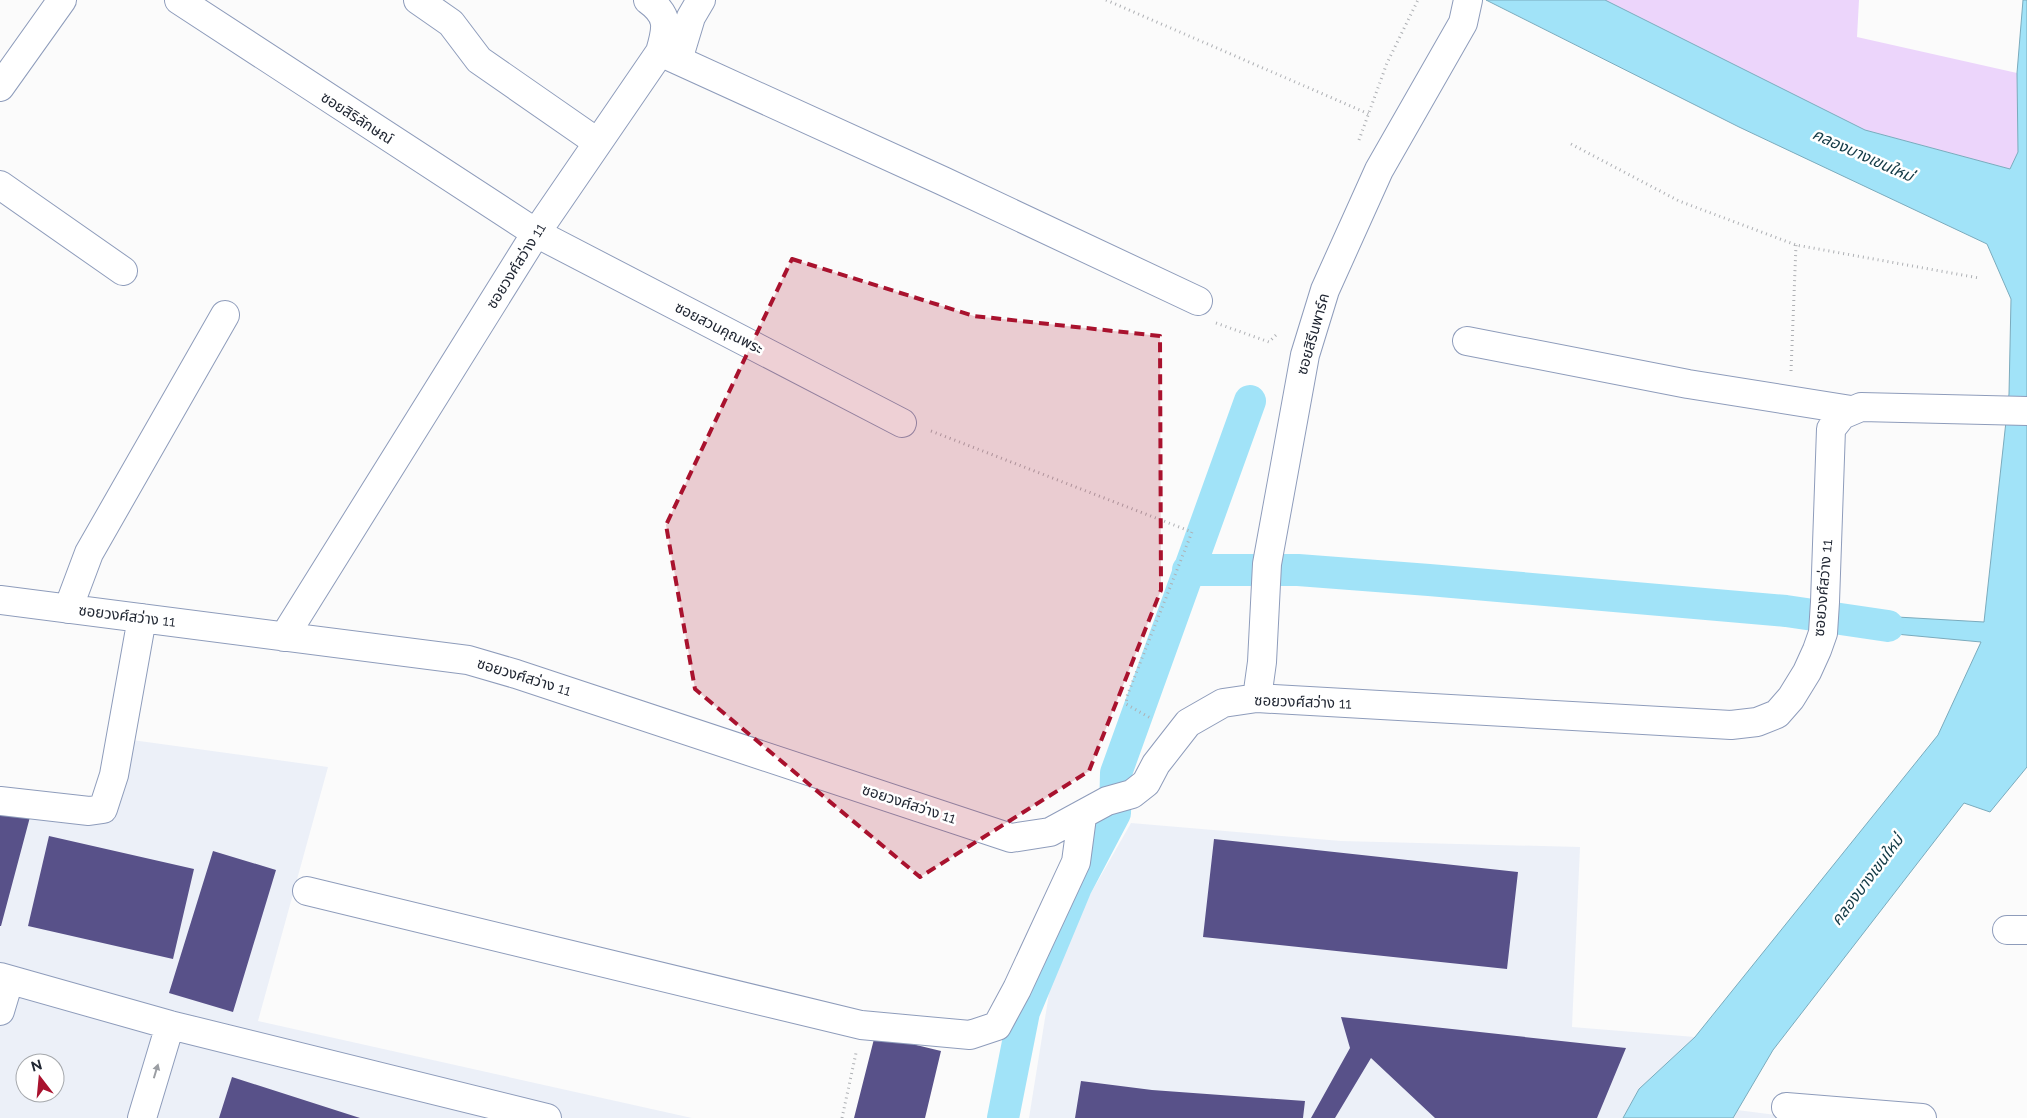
<svg xmlns="http://www.w3.org/2000/svg" width="2027" height="1118" font-family="Raleway,'Noto Sans Thai',sans-serif">
  <rect width="100%" height="100%" fill="#fbfbfb"/>
  <path fill="#ecf0f8" fill-rule="evenodd" d="M 132,740 L 328,767 L 258,1021 L 692,1118 L 0,1118 L 0,813 L 112,822 ZM 25,1063 L 55,1063 L 55,1093 L 25,1093 Z
    M 1131,823 L 1341,841 L 1580,847 L 1572,1027 L 1695,1037 L 1737,1110 L 1801,1118 L 1029,1118 L 1055,956 Z"/>
  <path fill="#ecd5fb" d="M 1605,0 L 1859,0 L 1857,37 L 2017,73 L 2018,152 L 2010,169 L 1865,130 Z"/>
  <path fill="#a1e3f8" stroke="#7babbd" d="M 1486,0 L 1605,0 L 1865,130 L 2010,169 L 2018,152 L 2017,73 L 2023,0 L 2027,0 L 2027,767 L 1990,812 L 1964,803 L 1773,1050 L 1733,1118 L 1623,1118 L 1639,1089 L 1695,1037 L 1938,735 L 1981,642 L 1842,629 L 1845,614 L 1984,622 L 2009,394 L 2011,299 L 1987,244 L 1739,127 Z"/>
  <g fill="none" stroke-linecap="round" stroke-linejoin="round">
    <path stroke="#a1e3f8" stroke-width="32" d="M 1188,570 L 1298,570 L 1429,580 L 1786,611 L 1888,626
      M 1003,1118 L 1024,1012 L 1076,887 L 1115,813 L 1116,773 L 1250,401"/>
  </g>
  <path fill="#585189" d="M 0,813 L 30,817 L 1,926 L 0,926 Z
    M 49,836 L 194,869 L 173,959 L 28,926 Z
    M 1214,839 L 1518,872 L 1507,969 L 1203,937 Z
    M 213,851 L 276,870 L 233,1012 L 169,993 Z
    M 1341,1017 L 1626,1048 L 1597,1118 L 1435,1118 L 1371,1058 L 1335,1118 L 1311,1118 L 1350,1048 Z
    M 875,1035 L 941,1051 L 925,1118 L 854,1118 Z
    M 232,1077 L 360,1118 L 219,1118 Z
    M 1081,1081 L 1152,1090 L 1305,1101 L 1303,1118 L 1075,1118 Z"/>
  <g fill="none" stroke-linecap="round" stroke-linejoin="round">
    <g stroke="#8e9cbb" stroke-width="30">
      <path id="minor" d="M 179,0 L 536,233 L 902,423
        M 418,0 L 451,23 L 479,60 L 597,142
        M 660,52 L 943,181 L 1198,301
        M 678,60 L 691,17 L 701,0
        M 0,87 L 62,0
        M 0,185 L 123,271
        M 1467,341 L 1688,384 L 1851,410
        M 0,600 L 468,660 L 516,674 L 1011,838 L 1050,832 L 1107,801 L 1132,794 L 1146,783 L 1156,764 L 1188,723 L 1223,703 L 1257,698 L 1731,725 L 1757,722 L 1777,714 L 1791,698 L 1807,672 L 1817,650 L 1823,633 L 1825,602 L 1831,429 L 1842,415 L 1861,407 L 2027,411
        M 68,609 L 89,553 L 225,315
        M 284,637 L 536,233 L 660,52 C 667,28 670,16 648,0
        M 1257,698 L 1262,662 L 1267,564 L 1305,355 L 1325,290 L 1379,170 L 1463,23 L 1468,0
        M 0,801 L 89,811 L 103,809 L 114,775 L 142,618
        M 307,891 L 861,1025 L 970,1035 L 997,1026 L 1017,989 L 1076,862 L 1082,817
        M 2007,930 L 2027,930
        M 0,977 L 170,1025 L 547,1118
        M 0,1011 L 9,981
        M 1786,1107 L 1922,1118
        M 142,1118 L 170,1025"/>
    </g>
    <path stroke="#aeb0b4" stroke-width="3" stroke-dasharray="1 4" stroke-linecap="butt" d="M 1106,0 L 1369,114
      M 1359,140 L 1387,63 L 1418,0
      M 1571,144 L 1679,201 L 1796,245 L 1979,278
      M 1216,323 L 1269,342 L 1278,333
      M 1791,371 L 1796,245
      M 931,431 L 1192,532 L 1127,696 L 1126,704 L 1152,719
      M 842,1118 L 856,1053"/>
    <use href="#minor" stroke="#fff" stroke-width="28"/>
  </g>
  <defs><path id="oneway-solid" d="M-6-.8H1V-3.2L6.5 0L1 3.2V.8H-6Z" transform="scale(1.25)"/></defs>
  <use fill="#9b9ea3" href="#oneway-solid" transform="translate(156 1071) rotate(-73)"/>
  <path fill="#a9122e" fill-opacity="0.2" stroke="#a9122e" stroke-width="4" stroke-dasharray="10 6" stroke-linejoin="round" d="M 792,259 L 974,316 L 1160,336 L 1161,590 L 1089,771 L 920,877 L 695,689 L 666,525 Z"/>
  <g text-anchor="middle" dominant-baseline="central" stroke-width="5" stroke-linejoin="round" paint-order="stroke">
    <g font-size="15" fill="#212733" stroke="#fff">
      <text transform="translate(357 118) rotate(33)">ซอยสิริลักษณ์</text>
      <text transform="translate(516 266) rotate(-58)">ซอยวงศ์สว่าง 11</text>
      <text transform="translate(719 328) rotate(27)">ซอยสวนคุณพระ</text>
      <text transform="translate(1313 334) rotate(-74)">ซอยสิรีนพาร์ค</text>
      <text transform="translate(1823 588) rotate(-85)">ซอยวงศ์สว่าง 11</text>
      <text transform="translate(127 616) rotate(7)">ซอยวงศ์สว่าง 11</text>
      <text transform="translate(524 677) rotate(17)">ซอยวงศ์สว่าง 11</text>
      <text transform="translate(1303 702) rotate(2)">ซอยวงศ์สว่าง 11</text>
      <text transform="translate(909 804) rotate(18)">ซอยวงศ์สว่าง 11</text>
    </g>
    <g font-size="16" font-style="italic" fill="#133a46" stroke="#fff">
      <text transform="translate(1863 155) rotate(24)">คลองบางเขนใหม่</text>
      <text transform="translate(1867 880) rotate(-53)">คลองบางเขนใหม่</text>
    </g>
  </g>
  <g transform="translate(40 1078) rotate(344)"><circle r="24" fill="#ffffff" stroke="#a6a9ad"/>
  <path d="M0-4L9 19L0 12L-9 19Z" fill="#a9122e"/>
  <text y="-8" font-size="14" font-weight="bold" text-anchor="middle" fill="#212733">N</text>
  </g>
</svg>
